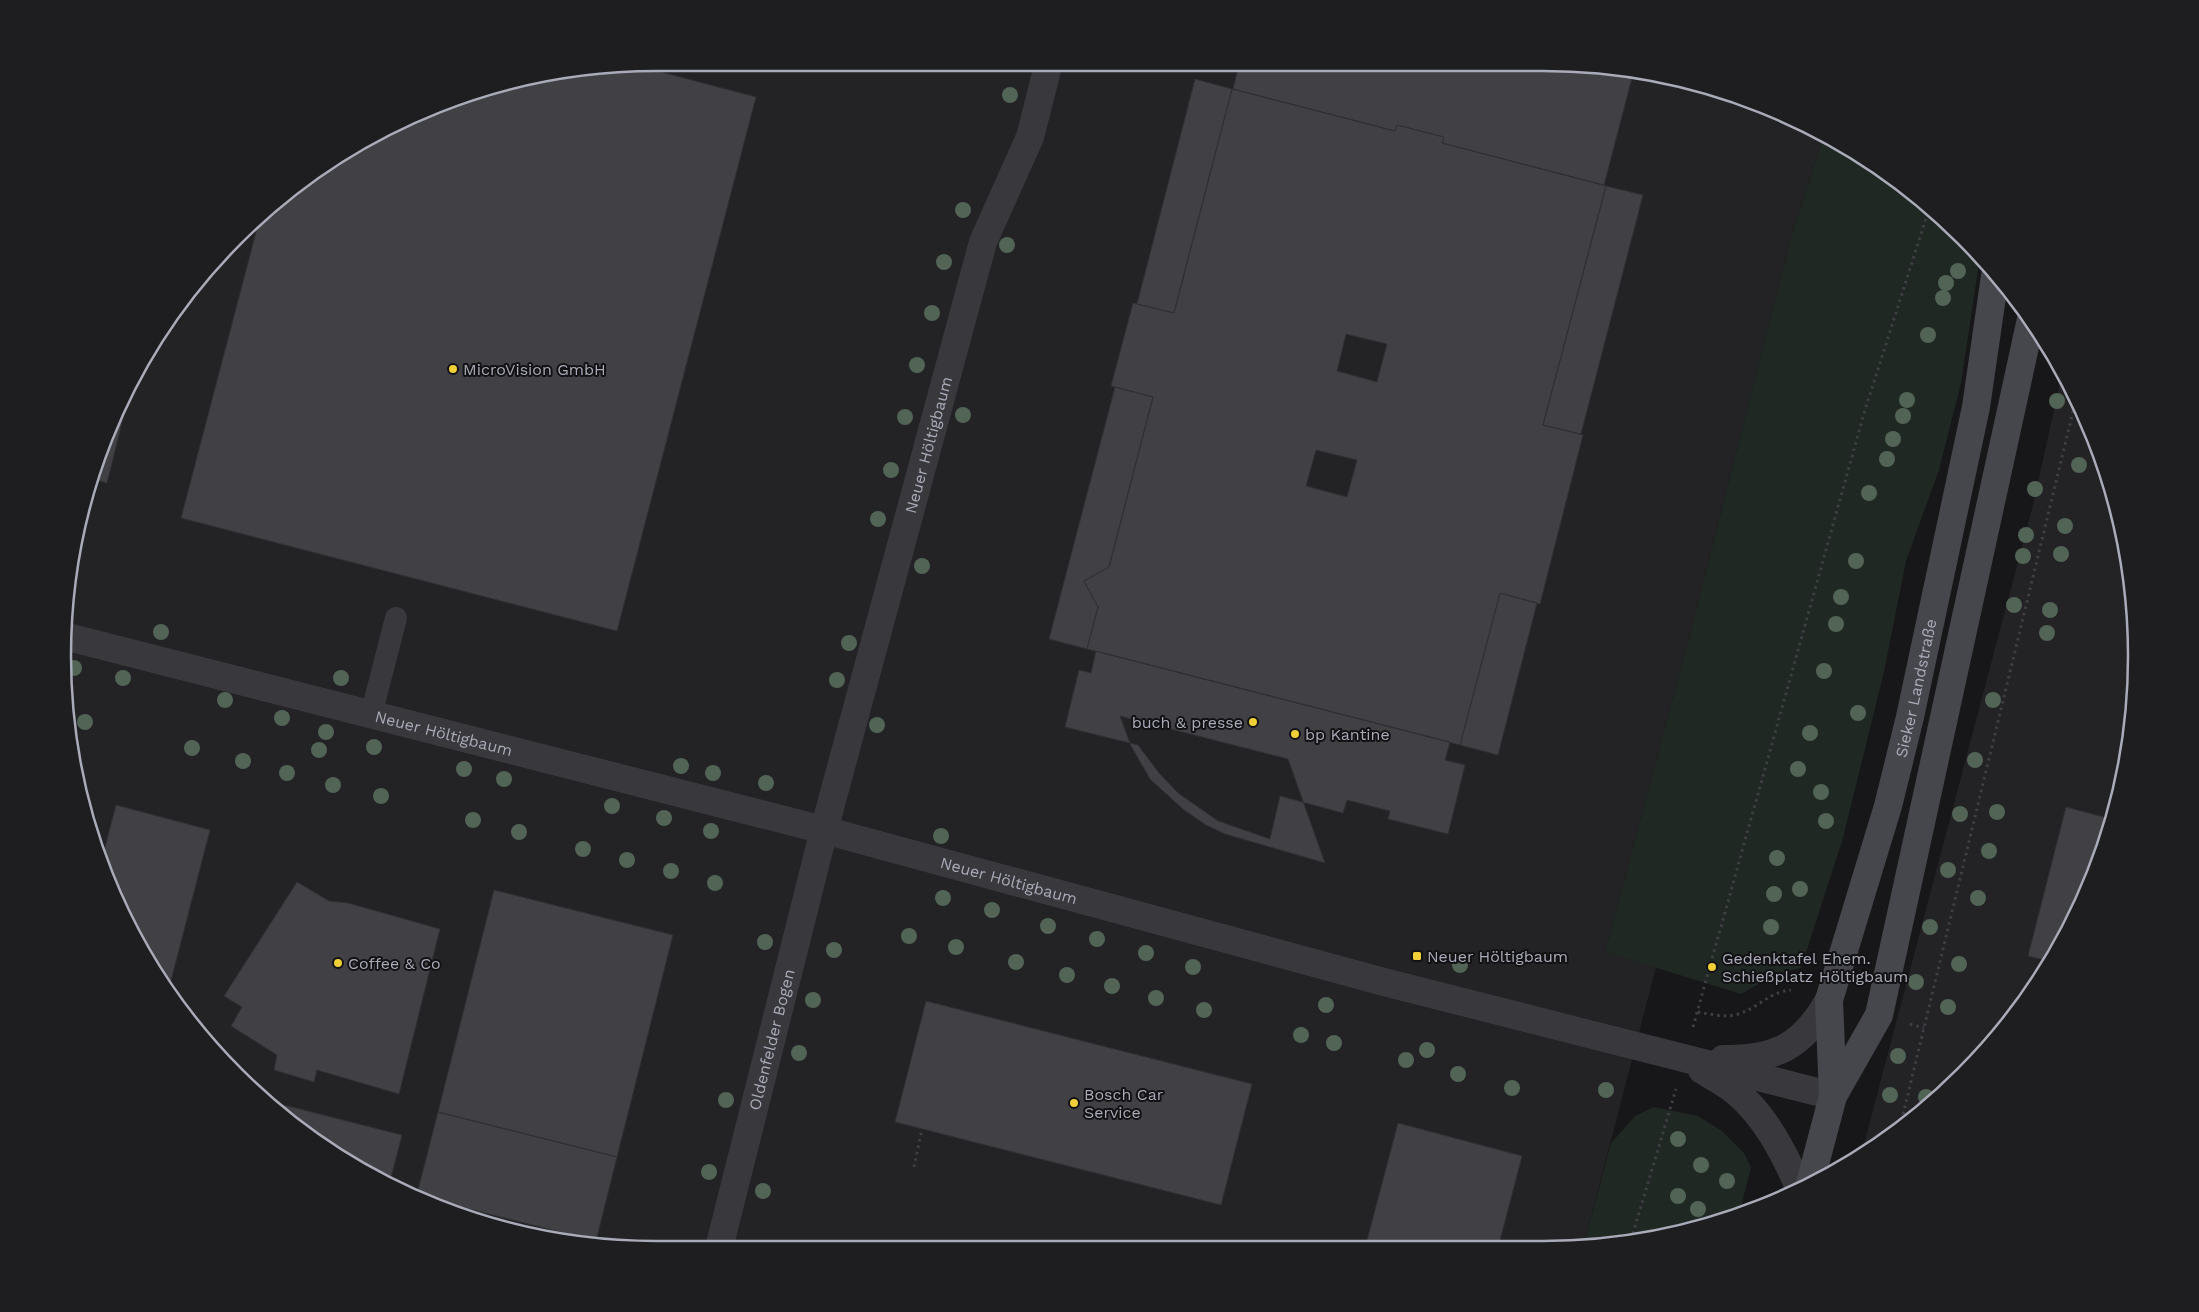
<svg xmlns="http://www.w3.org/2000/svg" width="2199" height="1312" font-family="'Work Sans',sans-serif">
  <rect width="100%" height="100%" fill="#171618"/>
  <path fill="#232225" d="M 1582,64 L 1734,94 L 1823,138 L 1791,237 L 1691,630 L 1605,952 L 1656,967 L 1583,1248 L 617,1248 L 465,1218 L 326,1149 L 237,1076 L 185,1017 L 142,952 L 94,847 L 74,772 L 63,656 L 68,578 L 94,465 L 124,393 L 185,295 L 295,185 L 393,124 L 465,94 L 578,68 Z
    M 2062,374 L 2091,429 L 2125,540 L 2136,656 L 2125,772 L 2091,883 L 2036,986 L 1935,1102 L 1861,1155 L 2033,505 Z"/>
  <path fill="#202823" d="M 1823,138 L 1873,163 L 1963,237 L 1980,257 L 1961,383 L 1939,470 L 1906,561 L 1884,672 L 1843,838 L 1801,968 C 1779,972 1760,983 1741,994 L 1605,952 L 1691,630 L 1791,237 Z
    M 1654,1107 L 1698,1116 L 1722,1131 L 1744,1153 L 1751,1167 L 1740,1211 L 1697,1229 L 1583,1248 L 1611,1143 L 1635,1116 Z"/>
  <path fill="#414045" stroke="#313034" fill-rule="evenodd" d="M 1582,64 L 1633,74 L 1604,185 L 1442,143 L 1444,137 L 1397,125 L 1395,131 L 1233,89 L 1239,65 Z
    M 642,67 L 756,97 L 617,631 L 181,518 L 259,221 L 295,185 L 393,124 L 465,94 L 578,68 Z
    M 1195,79 L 1232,89 L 1174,313 L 1137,304 Z
    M 1232,89 L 1395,131 L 1397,125 L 1444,137 L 1442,143 L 1606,186 L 1543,425 L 1583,435 L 1540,604 L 1500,593 L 1460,745 L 1087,649 L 1098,607 L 1084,581 L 1109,567 L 1153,397 L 1111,386 L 1133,303 L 1174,313 ZM 1346,334 L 1387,344 L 1377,382 L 1337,371 ZM 1316,450 L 1357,460 L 1347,497 L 1306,486 Z
    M 1606,186 L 1643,195 L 1581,434 L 1543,425 Z
    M 133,378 L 107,483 L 91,478 L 94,465 L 124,393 Z
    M 1115,387 L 1153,397 L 1109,567 L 1084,581 L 1098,607 L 1087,649 L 1049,639 Z
    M 1500,593 L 1537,603 L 1498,755 L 1460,745 Z
    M 2133,622 L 2136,650 L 2127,648 Z
    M 1096,651 L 1450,742 L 1445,760 L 1465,765 L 1448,834 L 1388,819 L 1390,811 L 1347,800 L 1343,813 L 1280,796 L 1270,839 L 1218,821 L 1178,793 L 1159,773 L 1138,745 L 1065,727 L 1079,670 L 1091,673 Z
    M 1120,716 L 1288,759 L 1325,863 L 1225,834 L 1206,825 L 1184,810 L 1150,779 L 1131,746 Z
    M 116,805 L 210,830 L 168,992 L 142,952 L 101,863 Z
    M 2066,807 L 2111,819 L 2091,883 L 2049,961 L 2028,956 Z
    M 297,882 L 329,901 L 348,903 L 440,929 L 399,1094 L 317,1070 L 314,1082 L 274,1070 L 277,1055 L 231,1026 L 242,1007 L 224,996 Z
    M 494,890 L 673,935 L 617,1157 L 438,1112 Z
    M 926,1001 L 1252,1084 L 1221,1205 L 895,1122 Z
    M 268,1101 L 402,1135 L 390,1181 L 326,1149 Z
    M 438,1112 L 617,1157 L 596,1241 L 425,1198 L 417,1194 Z
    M 1398,1123 L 1522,1156 L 1498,1248 L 1365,1248 Z
    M 887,1243 L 908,1248 L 885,1248 Z"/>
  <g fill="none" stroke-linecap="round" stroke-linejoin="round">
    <path stroke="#3e3e44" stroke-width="3" stroke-dasharray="2.5 4" stroke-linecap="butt" d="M 1698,1012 C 1709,1014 1722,1017 1734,1015 C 1756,1011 1767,992 1791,990
      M 1910,1024 L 1924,1028
      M 1693,1027 L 1865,410 L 1929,209
      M 1900,1127 L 2076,399
      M 914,1167 L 922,1129
      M 1631,1240 L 1676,1089"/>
    <path stroke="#38383d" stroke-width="22" d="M 371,715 L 396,618"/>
    <g stroke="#38383d" stroke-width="28">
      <path id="s1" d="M 64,636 L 824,830 L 1384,982 L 1833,1096"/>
      <path d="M 1723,1059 C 1776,1060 1803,1046 1829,1000"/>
      <path d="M 1702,1070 C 1713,1077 1725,1083 1735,1091 C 1765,1115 1784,1153 1799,1187"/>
      <path id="s2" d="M 719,1248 L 824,830 L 983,242 L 1030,137 L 1048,66"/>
    </g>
    <g stroke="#46464d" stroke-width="28">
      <path id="s3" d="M 1833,1096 L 1829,1000 L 1888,806 L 1910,717 L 1976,407 L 1995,276"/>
      <path d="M 1810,1183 L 1833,1096 L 1879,1015 L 2031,319"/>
    </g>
  </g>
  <g fill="#516456">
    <circle cx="1010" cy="95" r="8"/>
    <circle cx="963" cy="210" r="8"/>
    <circle cx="1007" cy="245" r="8"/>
    <circle cx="944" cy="262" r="8"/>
    <circle cx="1958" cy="271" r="8"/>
    <circle cx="1946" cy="283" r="8"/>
    <circle cx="1943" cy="298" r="8"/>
    <circle cx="932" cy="313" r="8"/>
    <circle cx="1928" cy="335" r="8"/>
    <circle cx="917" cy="365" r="8"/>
    <circle cx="1907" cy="400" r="8"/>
    <circle cx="2057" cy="401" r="8"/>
    <circle cx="963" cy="415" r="8"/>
    <circle cx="1903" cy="416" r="8"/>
    <circle cx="905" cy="417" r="8"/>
    <circle cx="1893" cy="439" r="8"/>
    <circle cx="1887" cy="459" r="8"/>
    <circle cx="2079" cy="465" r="8"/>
    <circle cx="891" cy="470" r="8"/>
    <circle cx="2035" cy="489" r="8"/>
    <circle cx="1869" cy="493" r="8"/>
    <circle cx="878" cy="519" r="8"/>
    <circle cx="2065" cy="526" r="8"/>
    <circle cx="2026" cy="535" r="8"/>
    <circle cx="2061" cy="554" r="8"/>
    <circle cx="2023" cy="556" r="8"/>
    <circle cx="1856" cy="561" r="8"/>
    <circle cx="922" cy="566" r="8"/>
    <circle cx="1841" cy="597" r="8"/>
    <circle cx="2014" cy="605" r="8"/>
    <circle cx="2050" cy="610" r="8"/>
    <circle cx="1836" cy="624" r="8"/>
    <circle cx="161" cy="632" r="8"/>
    <circle cx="2047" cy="633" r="8"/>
    <circle cx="849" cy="643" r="8"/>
    <circle cx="74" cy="668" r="8"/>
    <circle cx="1824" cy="671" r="8"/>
    <circle cx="123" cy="678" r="8"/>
    <circle cx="341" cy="678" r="8"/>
    <circle cx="837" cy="680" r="8"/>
    <circle cx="225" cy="700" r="8"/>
    <circle cx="1993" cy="700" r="8"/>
    <circle cx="1858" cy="713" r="8"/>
    <circle cx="282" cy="718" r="8"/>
    <circle cx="85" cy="722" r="8"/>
    <circle cx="877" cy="725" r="8"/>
    <circle cx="326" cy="732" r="8"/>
    <circle cx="1810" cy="733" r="8"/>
    <circle cx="374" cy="747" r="8"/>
    <circle cx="192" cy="748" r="8"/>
    <circle cx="319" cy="750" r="8"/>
    <circle cx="1975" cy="760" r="8"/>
    <circle cx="243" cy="761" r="8"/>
    <circle cx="681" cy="766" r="8"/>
    <circle cx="464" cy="769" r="8"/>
    <circle cx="1798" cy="769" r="8"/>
    <circle cx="287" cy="773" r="8"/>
    <circle cx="713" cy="773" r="8"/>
    <circle cx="504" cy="779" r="8"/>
    <circle cx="766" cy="783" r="8"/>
    <circle cx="333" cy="785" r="8"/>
    <circle cx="1821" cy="792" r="8"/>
    <circle cx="381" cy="796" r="8"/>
    <circle cx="612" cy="806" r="8"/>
    <circle cx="1997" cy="812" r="8"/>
    <circle cx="1960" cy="814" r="8"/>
    <circle cx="664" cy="818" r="8"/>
    <circle cx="473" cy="820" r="8"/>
    <circle cx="1826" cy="821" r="8"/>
    <circle cx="711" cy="831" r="8"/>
    <circle cx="519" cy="832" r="8"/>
    <circle cx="941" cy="836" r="8"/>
    <circle cx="583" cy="849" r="8"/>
    <circle cx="1989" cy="851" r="8"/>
    <circle cx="1777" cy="858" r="8"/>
    <circle cx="627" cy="860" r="8"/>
    <circle cx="1948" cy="870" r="8"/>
    <circle cx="671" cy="871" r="8"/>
    <circle cx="715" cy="883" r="8"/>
    <circle cx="1800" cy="889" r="8"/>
    <circle cx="1774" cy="894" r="8"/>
    <circle cx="943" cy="898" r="8"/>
    <circle cx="1978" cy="898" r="8"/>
    <circle cx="992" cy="910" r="8"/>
    <circle cx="1048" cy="926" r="8"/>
    <circle cx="1771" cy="927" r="8"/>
    <circle cx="1930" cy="927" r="8"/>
    <circle cx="909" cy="936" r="8"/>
    <circle cx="1097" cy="939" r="8"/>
    <circle cx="765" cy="942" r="8"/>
    <circle cx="956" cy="947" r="8"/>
    <circle cx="834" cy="950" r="8"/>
    <circle cx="1146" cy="953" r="8"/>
    <circle cx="1016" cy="962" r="8"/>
    <circle cx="1959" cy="964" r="8"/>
    <circle cx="1460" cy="965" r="8"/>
    <circle cx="1193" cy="967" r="8"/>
    <circle cx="1067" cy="975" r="8"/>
    <circle cx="1916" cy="982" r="8"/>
    <circle cx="1112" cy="986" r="8"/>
    <circle cx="1156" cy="998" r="8"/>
    <circle cx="813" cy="1000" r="8"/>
    <circle cx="1326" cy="1005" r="8"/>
    <circle cx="1948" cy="1007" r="8"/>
    <circle cx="1204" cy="1010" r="8"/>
    <circle cx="1301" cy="1035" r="8"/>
    <circle cx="1334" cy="1043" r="8"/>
    <circle cx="1427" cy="1050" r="8"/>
    <circle cx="799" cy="1053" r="8"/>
    <circle cx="1898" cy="1056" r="8"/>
    <circle cx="1406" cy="1060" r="8"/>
    <circle cx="1458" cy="1074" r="8"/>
    <circle cx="1512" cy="1088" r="8"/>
    <circle cx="1606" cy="1090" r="8"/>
    <circle cx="1890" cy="1095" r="8"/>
    <circle cx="1926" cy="1097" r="8"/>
    <circle cx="726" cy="1100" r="8"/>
    <circle cx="1678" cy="1139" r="8"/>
    <circle cx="1701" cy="1165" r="8"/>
    <circle cx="709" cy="1172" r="8"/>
    <circle cx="1727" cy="1181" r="8"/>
    <circle cx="763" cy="1191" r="8"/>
    <circle cx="1678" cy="1196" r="8"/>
    <circle cx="1698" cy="1209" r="8"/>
  </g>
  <g fill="#f0cf37" stroke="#121113" stroke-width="2">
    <circle cx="453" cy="369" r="5"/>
    <circle cx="1253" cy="722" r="5"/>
    <circle cx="1295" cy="734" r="5"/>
    <rect x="1412" y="951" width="10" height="10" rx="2.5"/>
    <circle cx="338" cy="963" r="5"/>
    <circle cx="1712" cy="967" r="5"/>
    <circle cx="1074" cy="1103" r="5"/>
  </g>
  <g text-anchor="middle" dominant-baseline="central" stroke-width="4" stroke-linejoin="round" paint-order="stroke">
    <g font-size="16" fill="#a9abb8" stroke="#121113" text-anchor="start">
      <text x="463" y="369">MicroVision GmbH</text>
      <text x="1243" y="722" text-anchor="end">buch &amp; presse</text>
      <text x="1305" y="734">bp Kantine</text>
      <text x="1427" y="956">Neuer Höltigbaum</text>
      <text x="1722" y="958">Gedenktafel Ehem.<tspan x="1722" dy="18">Schießplatz Höltigbaum</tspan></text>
      <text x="348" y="963">Coffee &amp; Co</text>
      <text x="1084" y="1094">Bosch Car<tspan x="1084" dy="18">Service</tspan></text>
    </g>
    <g font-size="16" fill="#a9abb8" stroke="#121113">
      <text stroke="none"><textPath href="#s2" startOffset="830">Neuer Höltigbaum</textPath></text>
      <text stroke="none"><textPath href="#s3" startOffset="420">Sieker Landstraße</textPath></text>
      <text stroke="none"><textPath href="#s1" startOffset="392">Neuer Höltigbaum</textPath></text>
      <text stroke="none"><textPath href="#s1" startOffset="976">Neuer Höltigbaum</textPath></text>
      <text stroke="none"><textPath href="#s2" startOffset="215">Oldenfelder Bogen</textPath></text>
    </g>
  </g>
  <path d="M0 0H2199V1312H0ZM656 71H1543A585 585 0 0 1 2128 656V656A585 585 0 0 1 1543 1241H656A585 585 0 0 1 71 656V656A585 585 0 0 1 656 71Z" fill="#1e1d20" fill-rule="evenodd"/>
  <path fill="none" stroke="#a9abb8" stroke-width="2.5" d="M656 71H1543A585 585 0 0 1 2128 656V656A585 585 0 0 1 1543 1241H656A585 585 0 0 1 71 656V656A585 585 0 0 1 656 71Z"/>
</svg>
